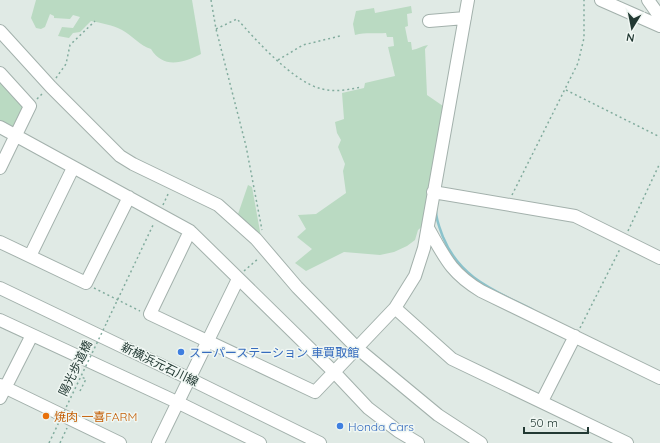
<svg xmlns="http://www.w3.org/2000/svg" width="660" height="443" font-family="Quicksand,'Noto Sans JP',sans-serif">
  <rect width="100%" height="100%" fill="#e0eae5"/>
  <path fill="#badac2" d="M 36,0 L 192,0 L 201,54 C 183,63 163,69 151,49 C 140,46 132,35 122,30 C 113,25 101,23 91,21 L 80,32 L 73,33 L 69,38 L 58,36 L 62,27 L 73,28 L 80,17 L 73,15 L 70,19 L 54,18 L 54,16 L 50,14 L 45,27 L 41,29 L 36,28 L 31,18 Z
    M 411,6 L 412,13 L 407,14 L 408,26 L 405,27 L 408,42 L 411,42 L 412,50 C 418,49 422,46 428,45 L 425,49 L 427,95 L 443,106 L 425,224 L 418,230 L 415,240 L 407,246 L 394,252 L 380,255 L 344,252 L 306,271 L 295,263 L 312,249 L 297,237 L 306,229 L 298,215 L 316,214 L 346,193 L 343,171 L 345,164 L 338,147 L 341,140 L 337,133 L 335,122 L 344,119 L 342,93 L 364,88 L 365,83 L 395,76 L 388,47 L 394,46 L 393,37 L 387,37 L 386,33 C 375,34 366,32 355,35 L 353,24 L 356,11 L 374,8 L 375,13 Z
    M 0,80 L 25,107 L 13,128 L 0,121 Z
    M 248,185 L 252,187 L 261,237 L 237,217 Z"/>
  <g fill="none" stroke-linecap="round" stroke-linejoin="round">
    <path stroke="#8bc3cc" stroke-width="2.5" d="M 436,211 C 436,220 440,229 443,237 C 460,279 496,291 533,310"/>
    <g stroke="#a3b1ac" stroke-width="14">
      <path id="minor" d="M 601,0 L 660,26
        M 648,0 L 660,17
        M 429,21 L 465,18
        M 0,31 L 51,87 L 120,156 L 133,164 L 218,205 L 256,239 L 297,287 L 357,348 L 438,415 L 481,443
        M 0,73 L 30,106 L 0,168
        M 0,127 L 190,231 L 335,373 L 368,408 L 398,431 L 418,443
        M 433,192 L 575,216 L 660,258
        M 428,228 C 445,258 451,273 481,291 L 660,378
        M 190,231 L 150,314 L 315,392 L 395,308 L 415,276 L 424,248 L 468,0
        M 0,242 L 86,283 L 129,197
        M 30,256 L 73,168
        M 0,288 L 190,379 L 320,443
        M 395,308 L 452,359 L 627,443
        M 0,320 L 179,403 L 260,443
        M 0,385 L 120,443
        M 0,398 L 32,335
        M 542,401 L 575,336
        M 158,443 L 238,279"/>
    </g>
    <path stroke="#82ac9e" stroke-width="1.5" stroke-dasharray="2 3" stroke-linecap="butt" d="M 211,0 L 216,29 L 246,146 L 262,230
      M 216,29 L 237,19 C 257,41 293,82 322,89 C 335,92 348,90 361,87
      M 278,60 L 303,45 L 340,36
      M 56,78 L 66,64 L 70,45 L 95,21
      M 566,90 L 660,137
      M 37,99 L 43,93
      M 512,195 L 578,63 L 584,38 L 584,0
      M 163,205 L 169,192
      M 628,231 L 660,163
      M 244,271 L 259,258
      M 94,288 L 140,311
      M 107,322 L 154,223
      M 580,328 L 620,249
      M 80,391 L 86,379 L 81,377
      M 60,443 L 67,428"/>
    <use href="#minor" stroke="#fff" stroke-width="12"/>
    <path stroke="#82ac9e" stroke-width="1.5" stroke-dasharray="2 3" stroke-linecap="butt" d="M 49,443 L 107,322"/>
  </g>
  <g fill="#3f7fe0" stroke="#f0f7f3" stroke-width="1.5">
    <circle cx="181" cy="352" r="4"/>
    <circle cx="340" cy="426" r="4"/>
  </g>
  <circle fill="#e8710a" stroke="#f0f7f3" stroke-width="1.5" cx="46" cy="416" r="4"/>
  <g text-anchor="middle" dominant-baseline="central" stroke-width="3" stroke-linejoin="round" paint-order="stroke">
    <g font-size="12" fill="#366cbe" stroke="#f0f7f3" text-anchor="start">
      <text x="189" y="352">スーパーステーション 車買取館</text>
      <text x="348" y="426">Honda Cars</text>
    </g>
    <g font-size="12" fill="#223933" stroke="#f0f7f3">
      <text transform="translate(160 364) rotate(26)">新横浜元石川線</text>
      <text transform="translate(75 368) rotate(-64)">陽光歩道橋</text>
    </g>
    <g font-size="12" fill="#c56008" stroke="#f0f7f3" text-anchor="start">
      <text x="54" y="416">焼肉 一喜FARM</text>
    </g>
  </g>
  <g transform="translate(632 28) rotate(190)" stroke="#f0f7f3" stroke-width="3" paint-order="stroke">
  <path d="M0-3L7 15L0 10L-7 15Z" fill="#223933"/>
  <text y="-6" font-size="11" font-weight="bold" text-anchor="middle" fill="#223933">N</text>
  </g>
  <path d="M524 427v6h64v-6" fill="none" stroke="#223933" stroke-width="2"/>
  <text x="530" y="427" font-size="12" fill="#223933" stroke="#f0f7f3" stroke-width="3" paint-order="stroke">50 m</text>
</svg>
